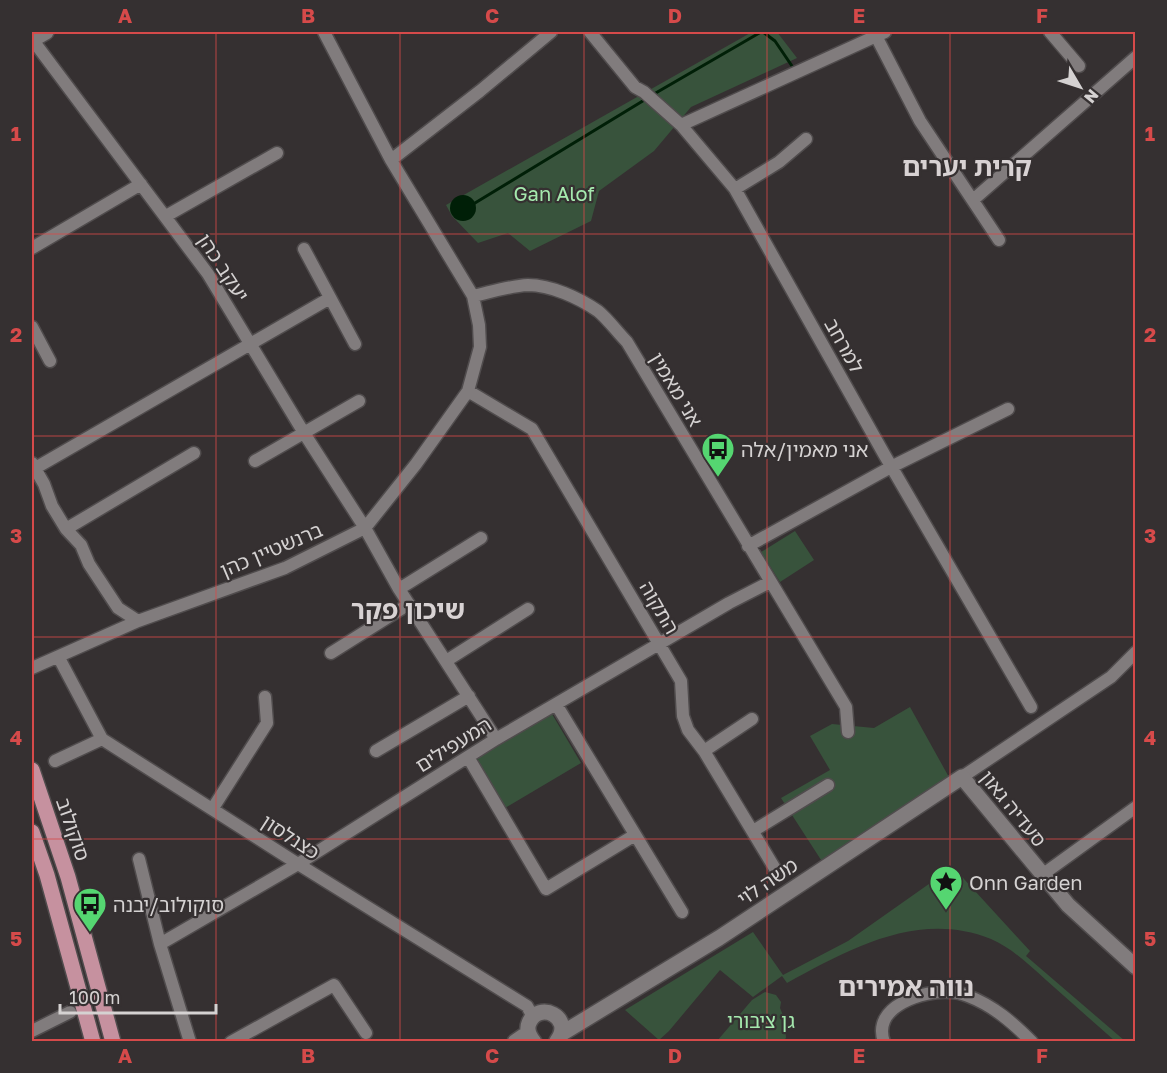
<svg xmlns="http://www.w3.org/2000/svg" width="1167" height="1073" font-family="'Golos Text','Noto Sans Hebrew',sans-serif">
  <rect width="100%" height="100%" fill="#353031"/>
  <path fill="#38533c" d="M 752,32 L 777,32 L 797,58 L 691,107 L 654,151 L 599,191 L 591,221 L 530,251 L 508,233 L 478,243 L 452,216 L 446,205 Z
    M 795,531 L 814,560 L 780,582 L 761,552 Z
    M 910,707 L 950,779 L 823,863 L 781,798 L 830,770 L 810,736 L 832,724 L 874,728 Z
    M 552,714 L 581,763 L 505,808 L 476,759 Z
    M 953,867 L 1030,951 L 1026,956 L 1125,1041 L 1115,1041 C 1092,1021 1069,1000 1046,980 C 1029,965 1012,948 991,939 C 918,910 850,949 787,983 L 782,976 L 753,997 L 720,970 L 669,1031 L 659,1040 L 625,1010 L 753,932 L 783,975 L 848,941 Z
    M 765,992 L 776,995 L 781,1002 L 780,1008 L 785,1020 L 786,1038 L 783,1041 L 717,1041 L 752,1000 Z"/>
  <path fill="#001f07" d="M450 208a13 13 0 1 1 26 0a13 13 0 1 1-26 0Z"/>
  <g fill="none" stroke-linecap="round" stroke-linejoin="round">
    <path stroke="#001f07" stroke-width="3" d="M 763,32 L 775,41 L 794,69
      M 654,94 L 761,32
      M 475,203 L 646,99"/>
    <g stroke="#504c4d" stroke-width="15">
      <path id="street" d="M 590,32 L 635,87 L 644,92 L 681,125 L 735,189 L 884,454 L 1031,707
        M 1050,32 L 1079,66
        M 876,36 L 920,121 L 999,240
        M 32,39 L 208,274 L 304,433 L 365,528 L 399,589 L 496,739
        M 681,125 L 885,32
        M 391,160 L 480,91 L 551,32
        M 735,189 L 779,162 L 806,139
        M 973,200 L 1136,57
        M 166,216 L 277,153
        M 32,248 L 141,184
        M 304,249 L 355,344
        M 473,296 C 491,292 509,286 528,285 C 551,285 579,298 598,311 C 608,319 617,332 627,342 L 846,707 L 848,732
        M 32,327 L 50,361
        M 468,391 L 532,429 L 681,681 L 683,716 L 688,730 L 704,751 L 777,872
        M 255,461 L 359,401
        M 32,463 L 44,484 L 52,506 L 66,529 L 81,545 L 89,564 L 118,608 L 138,621
        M 32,470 L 330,298
        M 66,529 L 194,453
        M 748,546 L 891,467 L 1008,409
        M 399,589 L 481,538
        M 331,653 L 409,604
        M 59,658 L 102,739 L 298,864 L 527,1006 L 533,1017
        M 446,661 L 528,609
        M 32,668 L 138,621 L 285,568 L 365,528 L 416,464 L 468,391 L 480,347 L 479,325 L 473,296 L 391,160 L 324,32
        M 556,704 L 682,912
        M 376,751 L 469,696
        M 704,751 L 752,719
        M 468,757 L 546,889 L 635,835
        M 55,761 L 102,739
        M 962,777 L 1111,677 L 1136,652
        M 213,808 L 267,723 L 265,697
        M 753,831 L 828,785
        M 139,859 L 160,944 L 190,1042
        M 1042,875 L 1136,807
        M 160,944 L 298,864 L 496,739 L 729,603 L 770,582
        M 32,1031 L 70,1012
        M 231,1042 L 334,985 L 366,1033
        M 884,1042 C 871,1006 924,990 950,992 C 956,992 963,994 968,996 C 994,1006 1013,1023 1032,1042"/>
    </g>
    <g stroke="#504c4d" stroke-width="18">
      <path id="secondary" d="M 32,40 L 46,32
        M 561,1034 L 719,938 L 962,777 L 1068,905 L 1136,967
        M 515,1042 L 528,1033
        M 534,1042 C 529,1036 526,1030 529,1023 C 538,1000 575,1017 557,1041"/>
    </g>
    <g stroke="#504c4d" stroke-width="18">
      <path id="primary" d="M 32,770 L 68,877 L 113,1042
        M 32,832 L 47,875 L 93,1042"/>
    </g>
    <use href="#street" stroke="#817c7d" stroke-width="12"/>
    <use href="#secondary" stroke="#817c7d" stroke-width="15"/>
    <use href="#primary" stroke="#c6919f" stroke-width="15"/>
  </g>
  <path fill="none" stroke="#d64a4a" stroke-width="1.5" stroke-opacity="0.55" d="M 216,32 L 216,1042M 400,32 L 400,1042M 584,32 L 584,1042M 767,32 L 767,1042M 950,32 L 950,1042M 32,234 L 1136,234M 32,436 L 1136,436M 32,637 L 1136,637M 32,839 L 1136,839"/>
  <defs>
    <g id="bus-pin" transform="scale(1.725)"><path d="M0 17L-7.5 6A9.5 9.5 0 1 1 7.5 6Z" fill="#55d671" stroke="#353031"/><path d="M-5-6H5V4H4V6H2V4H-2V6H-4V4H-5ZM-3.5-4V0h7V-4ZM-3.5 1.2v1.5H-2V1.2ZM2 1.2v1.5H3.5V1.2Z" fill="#111"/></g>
    <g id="sight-pin" transform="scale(1.725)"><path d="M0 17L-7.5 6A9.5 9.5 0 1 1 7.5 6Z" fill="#55d671" stroke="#353031"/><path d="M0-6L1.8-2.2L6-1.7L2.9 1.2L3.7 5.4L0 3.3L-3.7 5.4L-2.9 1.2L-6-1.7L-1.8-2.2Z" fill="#111"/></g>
  </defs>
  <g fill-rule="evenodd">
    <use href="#bus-pin" x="718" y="449"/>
    <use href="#sight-pin" x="946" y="882"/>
    <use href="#bus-pin" x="90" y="904"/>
  </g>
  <g text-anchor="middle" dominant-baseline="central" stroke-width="4.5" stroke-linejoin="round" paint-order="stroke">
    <g font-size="20" fill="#a5e9ae" stroke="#353031">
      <text x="554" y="193">Gan Alof</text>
      <text x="761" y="1020">גן ציבורי</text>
    </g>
    <g font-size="20" fill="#d5d2d2" stroke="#353031">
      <text transform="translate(224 267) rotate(57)">יעקב כהן</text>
      <text transform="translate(845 345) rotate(61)">למרחב</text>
      <text transform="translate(677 389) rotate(59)">אני מאמין</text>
      <text transform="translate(271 549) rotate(-23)">ברנשטיין כהן</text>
      <text transform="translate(660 607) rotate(60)">התקוה</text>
      <text transform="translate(453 744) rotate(-32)">המעפילים</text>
      <text transform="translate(1014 808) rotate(51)">סעדיה גאון</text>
      <text transform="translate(74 829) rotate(71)">סוקולוב</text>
      <text transform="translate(291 836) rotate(33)">כצנלסון</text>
      <text transform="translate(767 881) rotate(-34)">משה לוי</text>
    </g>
    <g font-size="20" fill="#d5d2d2" stroke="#353031" text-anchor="start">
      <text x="741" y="449">אני מאמין/אלה</text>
      <text x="969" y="882">Onn Garden</text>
      <text x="113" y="904">סוקולוב/יבנה</text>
    </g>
    <g font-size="26" font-weight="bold" fill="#d8d2d3" stroke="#353031">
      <text x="967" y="166">קרית יערים</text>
      <text x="408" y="609">שיכון פקר</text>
      <text x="906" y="986">נווה אמירים</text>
    </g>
  </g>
  <rect width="1167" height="1073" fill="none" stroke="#353031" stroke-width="66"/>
  <g transform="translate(1080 87) rotate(129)" stroke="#353031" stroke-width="4.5" paint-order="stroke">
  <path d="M0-4.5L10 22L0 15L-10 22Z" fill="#d5d2d2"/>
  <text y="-9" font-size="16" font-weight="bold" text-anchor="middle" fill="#d5d2d2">N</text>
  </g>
  <path d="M60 1004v9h156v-9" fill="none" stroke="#d5d2d2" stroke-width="3"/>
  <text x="69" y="1004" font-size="18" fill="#d5d2d2" stroke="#353031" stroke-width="4.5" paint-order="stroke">100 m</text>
  <rect x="33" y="33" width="1101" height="1007" fill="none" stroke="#d64a4a" stroke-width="2"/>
  <g font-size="20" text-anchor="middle" font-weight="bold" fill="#d64a4a">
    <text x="125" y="23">A</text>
    <text x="308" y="23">B</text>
    <text x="492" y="23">C</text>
    <text x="675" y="23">D</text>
    <text x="859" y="23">E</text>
    <text x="1042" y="23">F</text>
    <text x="16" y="141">1</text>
    <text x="1150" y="141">1</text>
    <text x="16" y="342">2</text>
    <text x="1150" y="342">2</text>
    <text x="16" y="543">3</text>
    <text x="1150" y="543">3</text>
    <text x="16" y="745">4</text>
    <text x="1150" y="745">4</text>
    <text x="16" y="946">5</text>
    <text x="1150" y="946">5</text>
    <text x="125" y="1063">A</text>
    <text x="308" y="1063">B</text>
    <text x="492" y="1063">C</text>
    <text x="675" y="1063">D</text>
    <text x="859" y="1063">E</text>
    <text x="1042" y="1063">F</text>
  </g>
</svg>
